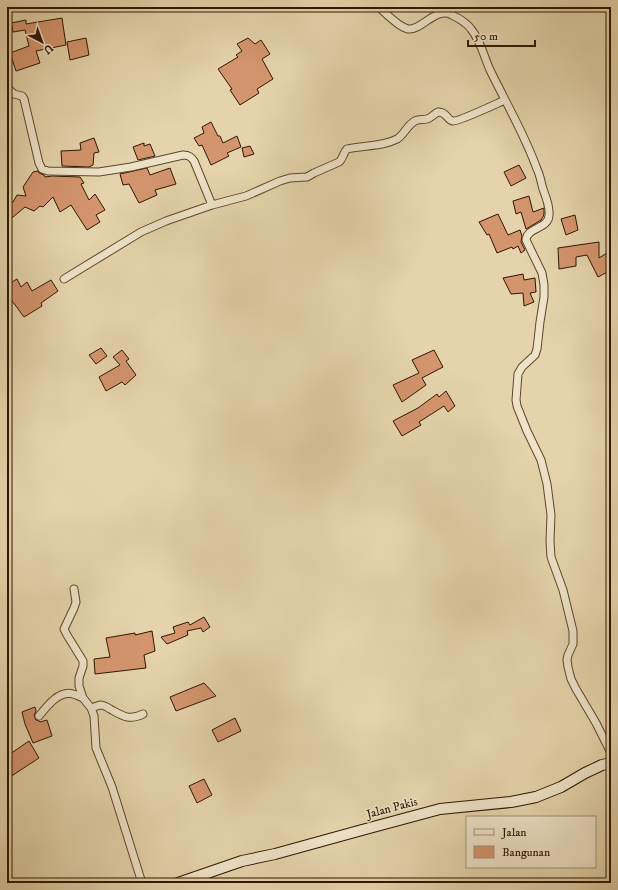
<svg xmlns="http://www.w3.org/2000/svg" width="618" height="890" font-family="'IM FELL DW Pica',serif">
  <rect width="100%" height="100%" fill="#e5d4ab"/>
  <filter id="stains"><feTurbulence type="fractalNoise" baseFrequency=".005" numOctaves="4"/><feColorMatrix values="0 0 0 0 .2 0 0 0 0 .09 0 0 0 0 .02 0 0 0 .5 -.17"/></filter>
  <radialGradient id="worn" r=".72"><stop offset=".6" stop-color="#630" stop-opacity="0"/><stop offset="1" stop-color="#630" stop-opacity=".3"/></radialGradient>
  <path fill="#d4956e" stroke="#301600" d="M 62,18 L 66,45 L 36,51 L 40,63 L 16,71 L 10,53 L 29,46 L 25,30 L 13,32 L 11,23 L 26,20 L 26,24 Z
    M 86,38 L 89,55 L 70,60 L 67,42 Z
    M 248,38 L 255,44 L 261,40 L 270,54 L 262,59 L 273,79 L 257,89 L 259,93 L 240,105 L 230,90 L 232,89 L 218,69 L 238,57 L 236,55 L 242,51 L 237,44 Z
    M 211,122 L 218,136 L 220,136 L 223,143 L 237,136 L 241,147 L 227,153 L 229,156 L 211,165 L 202,145 L 199,146 L 194,138 L 204,133 L 202,127 Z
    M 94,138 L 99,152 L 94,153 L 93,165 L 89,167 L 62,166 L 61,151 L 81,150 L 80,143 Z
    M 144,143 L 144,146 L 150,144 L 155,156 L 138,160 L 133,147 Z
    M 250,146 L 254,154 L 244,157 L 242,148 Z
    M 519,165 L 526,178 L 511,186 L 504,172 Z
    M 147,168 L 150,175 L 170,168 L 176,184 L 155,190 L 157,195 L 139,203 L 129,184 L 123,185 L 120,174 Z
    M 38,171 L 39,173 L 44,175 L 45,177 L 52,176 L 80,177 L 84,183 L 81,184 L 89,200 L 95,194 L 105,210 L 96,215 L 100,222 L 87,230 L 71,205 L 60,212 L 53,197 L 43,207 L 40,206 L 34,211 L 25,207 L 7,222 L 7,203 L 13,202 L 17,195 L 26,196 L 23,187 L 33,172 Z
    M 529,196 L 533,212 L 544,208 L 544,214 L 543,217 L 541,220 L 526,229 L 521,212 L 516,214 L 513,201 Z
    M 498,214 L 508,235 L 520,230 L 522,236 L 521,242 L 525,250 L 521,253 L 518,246 L 513,249 L 512,247 L 497,253 L 489,234 L 487,235 L 479,222 Z
    M 575,215 L 578,230 L 566,235 L 561,219 Z
    M 599,242 L 599,258 L 607,253 L 611,259 L 611,270 L 598,277 L 587,255 L 576,257 L 576,266 L 559,269 L 558,248 Z
    M 523,274 L 524,280 L 535,278 L 536,292 L 530,293 L 534,302 L 524,306 L 523,293 L 511,294 L 503,278 Z
    M 17,279 L 21,287 L 27,282 L 32,291 L 51,280 L 58,291 L 41,303 L 42,306 L 24,317 L 7,294 L 7,285 Z
    M 101,348 L 107,356 L 96,364 L 89,355 Z
    M 122,350 L 129,359 L 126,361 L 136,375 L 125,385 L 122,382 L 106,391 L 99,377 L 120,365 L 113,357 Z
    M 434,350 L 443,367 L 422,378 L 426,385 L 402,402 L 393,385 L 419,373 L 412,360 Z
    M 446,391 L 455,406 L 448,412 L 444,406 L 419,422 L 421,425 L 402,436 L 393,421 L 418,408 L 437,394 L 439,397 Z
    M 204,617 L 210,627 L 203,632 L 201,628 L 187,631 L 188,635 L 167,644 L 161,637 L 175,633 L 173,627 L 188,622 L 190,625 Z
    M 152,631 L 155,651 L 144,655 L 146,668 L 95,674 L 94,659 L 110,657 L 106,638 L 135,633 L 135,635 Z
    M 204,683 L 216,696 L 176,711 L 170,697 Z
    M 35,707 L 36,711 L 34,715 L 35,718 L 36,720 L 39,721 L 40,722 L 47,720 L 52,736 L 33,743 L 25,724 L 22,712 Z
    M 235,718 L 241,731 L 218,742 L 212,730 Z
    M 29,741 L 39,758 L 10,777 L 7,773 L 7,756 Z
    M 204,779 L 212,795 L 197,803 L 189,786 Z"/>
  <g fill="none" stroke-linecap="round" stroke-linejoin="round">
    <g stroke="#5d462b" stroke-width="9">
      <path id="street" d="M 379,7 C 385,13 399,27 408,29 C 421,31 436,6 452,15 C 458,18 467,23 471,29 C 481,41 484,57 490,70 C 506,103 525,135 537,169 C 540,175 541,182 543,189 C 546,197 550,207 549,215 C 549,229 527,227 526,240 L 542,273 L 544,285 L 544,297 L 540,322 L 537,349 L 535,355 L 522,367 L 518,374 L 516,400 L 517,406 L 527,431 L 541,460 L 547,484 L 551,515 L 550,541 L 551,557 L 563,590 L 573,631 L 573,644 L 568,655 L 567,660 L 568,667 L 571,679 L 576,689 L 596,723 L 611,753
        M 7,88 L 14,94 L 22,96 L 24,99 L 39,163 L 42,169 L 48,171 L 99,172 L 131,167 L 183,155 C 189,155 191,157 194,161 L 212,205
        M 64,279 L 141,232 L 166,221 L 212,205 L 246,196 L 280,181 L 290,178 L 307,177 L 314,173 L 339,162 C 343,159 343,153 347,149 C 363,145 382,147 397,139 C 404,135 407,125 415,121 C 419,119 423,120 427,119 C 431,118 434,114 438,112 C 447,111 447,121 453,121 C 458,122 498,103 505,100
        M 74,589 L 76,602 L 74,608 L 64,629 L 67,635 L 83,661 L 83,666 L 79,678 L 79,686 L 83,698 L 91,708 L 94,716 L 96,748 L 112,787 L 142,883
        M 91,708 C 94,707 97,706 100,705 C 104,705 107,707 110,709 C 123,716 129,721 143,714
        M 39,716 C 47,706 59,690 73,694 C 77,695 80,697 83,698"/>
    </g>
    <g stroke="#301600" stroke-width="12">
      <path id="secondary" d="M 178,883 L 242,861 L 275,854 L 362,830 L 440,809 L 511,802 L 536,797 L 561,787 L 585,773 L 602,765 L 611,763"/>
    </g>
    <use href="#street" stroke="#eee3c8" stroke-width="7"/>
    <use href="#secondary" stroke="#eee3c8" stroke-width="10"/>
  </g>
  <g text-anchor="middle" dominant-baseline="central" stroke-width="3" stroke-linejoin="round" paint-order="stroke">
    <g font-size="12" fill="#301600" stroke="#eee3c8">
      <text transform="translate(392 808) rotate(-15)">Jalan Pakis</text>
    </g>
  </g>
  <rect width="618" height="890" fill="none" stroke="#e5d4ab" stroke-width="24"/>
  <rect x="8" y="8" width="602" height="874" fill="none" stroke="#301600" stroke-width="2"/>
  <rect x="12" y="12" width="594" height="866" fill="none" stroke="#301600"/>
  <rect x="466" y="816" width="130" height="52" fill="#eee3c8" stroke="#a29178"/>
  <rect x="474" y="829" width="20" height="6" fill="#eee3c8" stroke="#a29178"/>
  <text x="502" y="836" font-size="12" fill="#301600">Jalan</text>
  <rect x="474" y="846" width="20" height="12" fill="#d4956e" stroke="#a29178"/>
  <text x="502" y="856" font-size="12" fill="#301600">Bangunan</text>
  <g transform="translate(42 42) rotate(139)" stroke="#eee3c8" stroke-width="3" paint-order="stroke">
  <path d="M0-3L7 15L0 10L-7 15Z" fill="#301600"/>
  <text y="-6" font-size="11" font-weight="bold" text-anchor="middle" fill="#301600">U</text>
  </g>
  <path d="M468 40v6h67v-6" fill="none" stroke="#301600" stroke-width="2"/>
  <text x="474" y="40" font-size="12" fill="#301600" stroke="#eee3c8" stroke-width="3" paint-order="stroke">50 m</text>
  <rect width="100%" height="100%" filter="url(#stains)"/>
  <rect width="100%" height="100%" fill="url(#worn)"/>
</svg>
